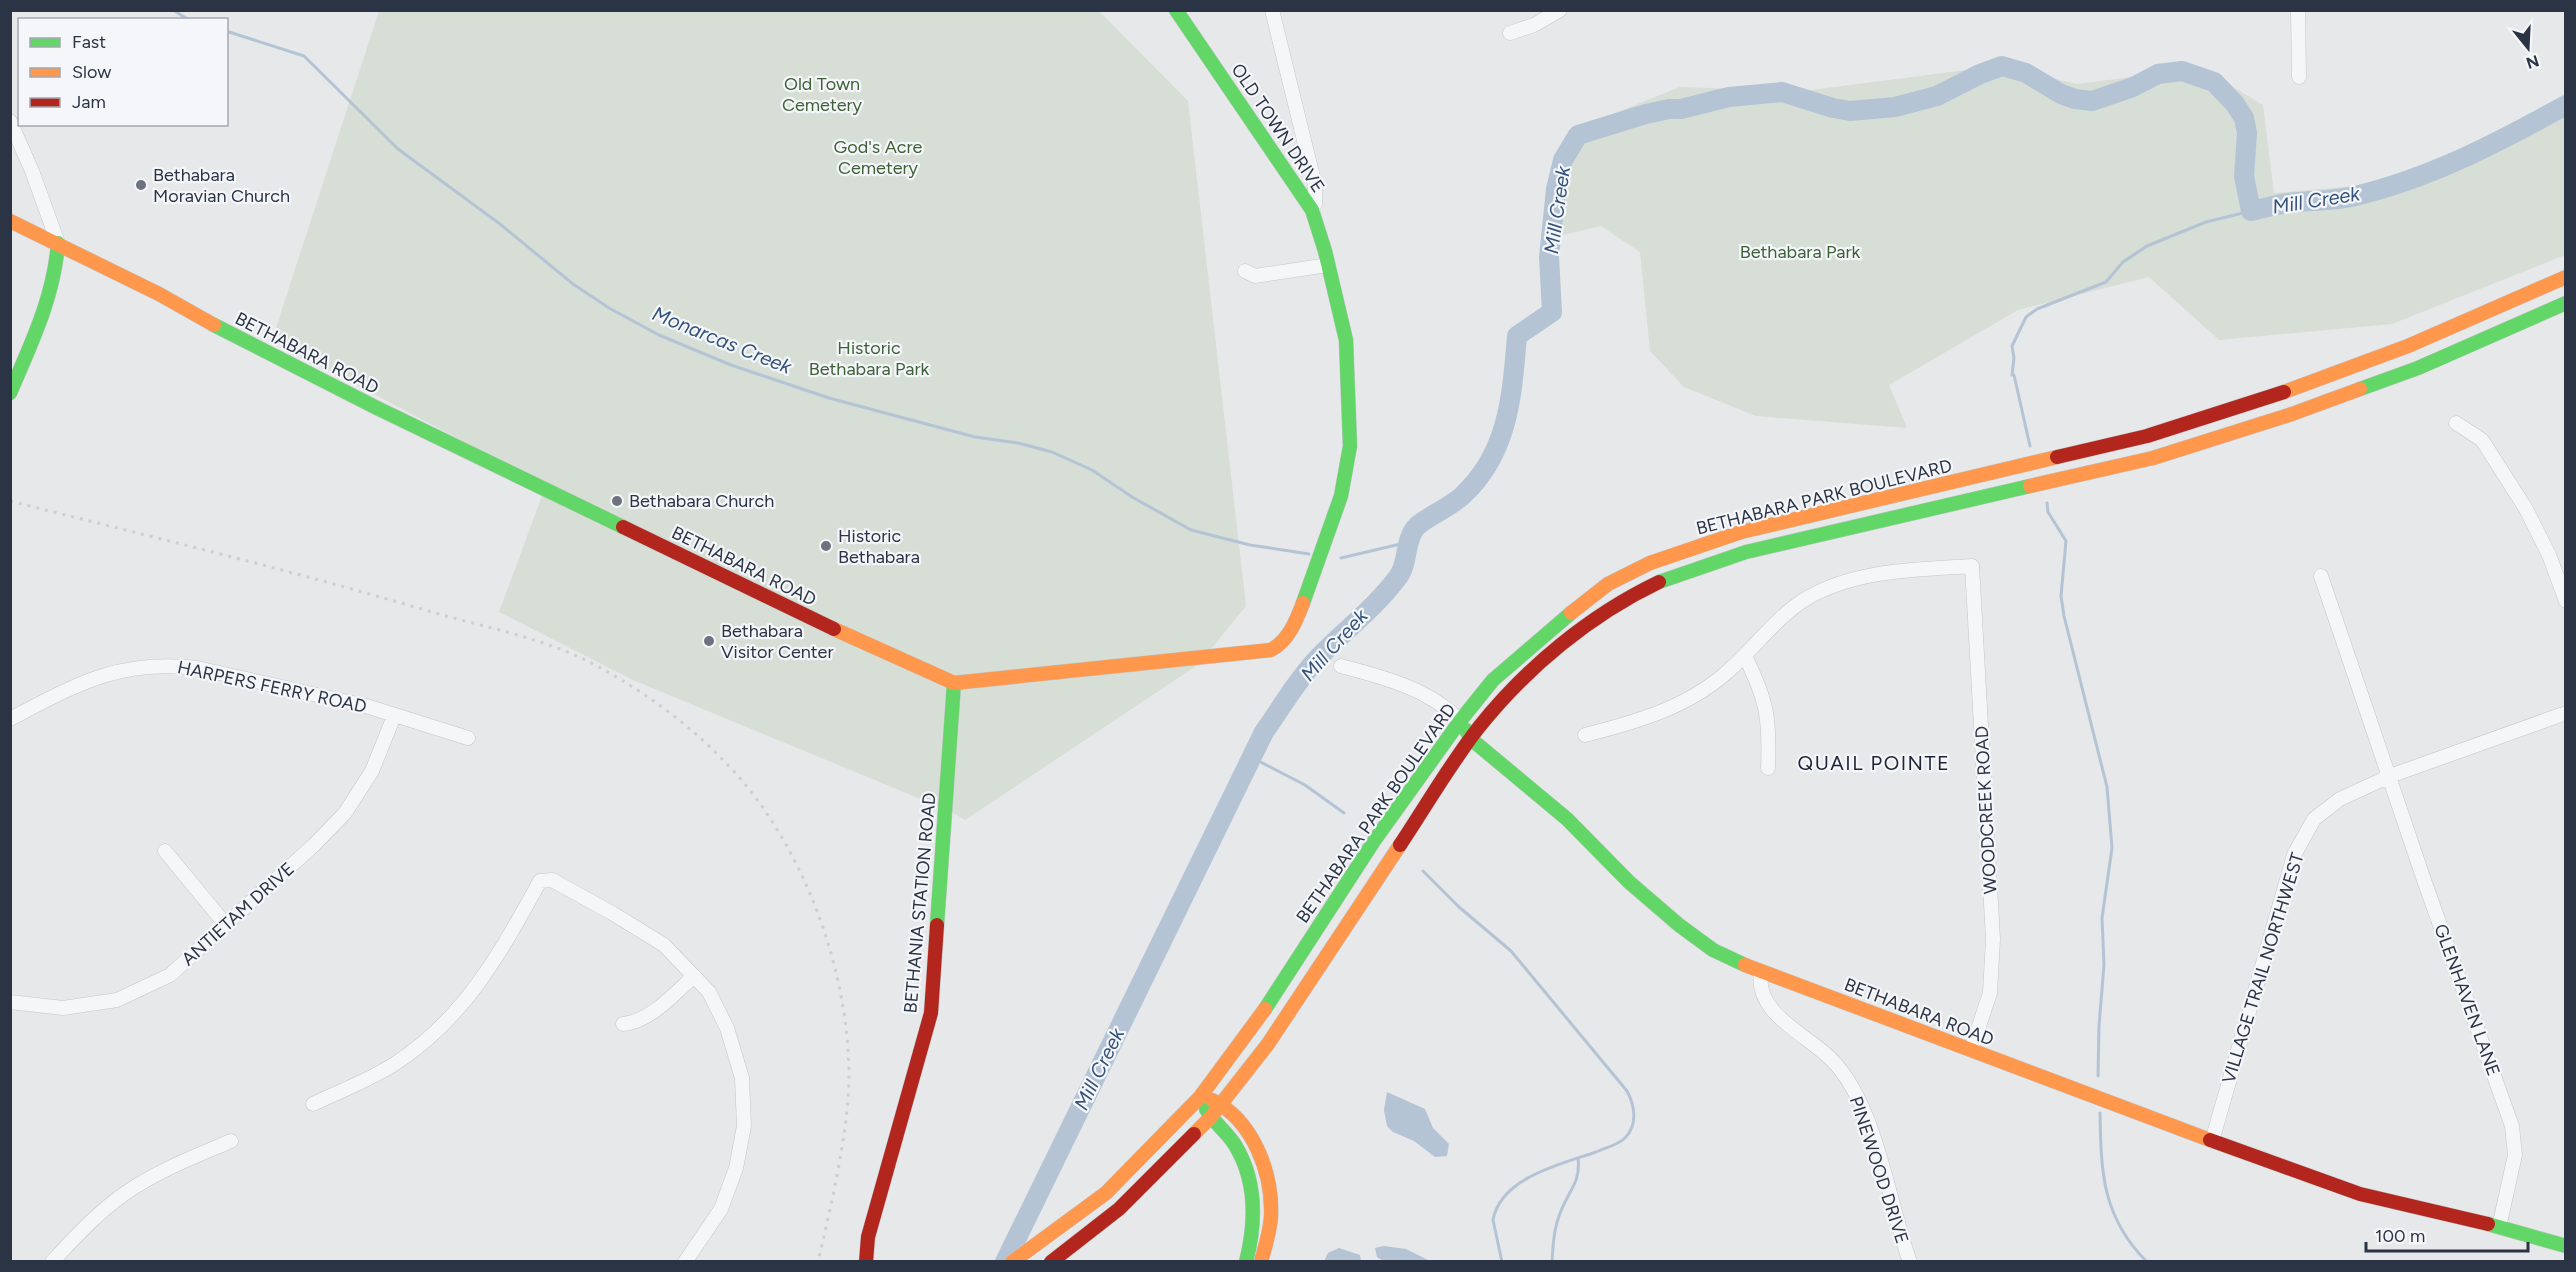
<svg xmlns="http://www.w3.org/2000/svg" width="2576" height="1272" font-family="Figtree,sans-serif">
  <rect width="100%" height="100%" fill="#e6e8ea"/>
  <path fill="#d6ded6" d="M 379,11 L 1099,11 L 1188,101 L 1246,606 L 1199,664 L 965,820 L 952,812 L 633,680 L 499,612 L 546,485 L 272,340 Z
    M 1998,66 L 2077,84 L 2202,68 L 2263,105 L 2274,193 L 2400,182 L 2565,116 L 2565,255 L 2392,324 L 2219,340 L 2149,277 L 2018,310 L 1889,385 L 1907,428 L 1756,416 L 1684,387 L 1650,351 L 1640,252 L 1601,226 L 1546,239 L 1556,174 L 1580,127 L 1680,87 L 1803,91 Z"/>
  <path fill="#b4c4d5" d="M 1387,1092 L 1425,1109 L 1433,1128 L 1449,1144 L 1447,1156 L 1435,1157 L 1414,1141 L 1393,1132 L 1387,1126 L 1384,1110 Z
    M 1384,1246 L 1406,1249 L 1430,1261 L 1383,1261 L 1377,1257 L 1375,1248 Z
    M 1339,1248 L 1360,1255 L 1361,1261 L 1324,1261 L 1328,1253 Z"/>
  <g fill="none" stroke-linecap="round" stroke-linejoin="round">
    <path stroke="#b4c4d5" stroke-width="3" d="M 173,10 L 189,20
      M 226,31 L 304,56 L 398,149 L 500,224 L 573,284 L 609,308 L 659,335 L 731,365 L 829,398 L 975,437 L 1018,443 L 1052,452 L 1092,470 L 1132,497 L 1191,530 L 1250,545 L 1309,554
      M 2030,446 L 2014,375 L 2012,375 L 2014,358 L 2012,346 L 2026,317 L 2037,309 L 2106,282 L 2123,262 L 2147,246 L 2206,222 L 2251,211
      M 2047,503 L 2048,512 L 2066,541 L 2061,596 L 2064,616 L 2107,787 L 2112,848 L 2102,918 L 2104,965 L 2099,1026 L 2098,1076
      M 1341,558 L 1409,542
      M 1251,757 L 1305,785 L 1344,813
      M 1423,871 L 1459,907 L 1511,951 L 1627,1091 C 1635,1106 1638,1125 1625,1138 C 1618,1145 1605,1148 1596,1152 C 1562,1164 1501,1177 1493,1220 L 1502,1262
      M 2100,1113 C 2101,1172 2102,1217 2147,1262
      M 1552,1262 C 1553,1244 1554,1227 1561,1211 C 1569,1190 1581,1182 1578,1158"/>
    <path stroke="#b4c4d5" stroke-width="20" d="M 1005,1262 L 1264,732 C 1281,708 1297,680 1318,658 C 1344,631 1375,608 1398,577 C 1409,563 1404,539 1417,526 C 1427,517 1450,507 1462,496 C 1509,453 1512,395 1517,336 L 1552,312 L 1549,257 L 1556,189 L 1563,160 L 1578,135 L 1646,114 L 1669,109 L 1681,109 L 1729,97 L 1782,92 L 1833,108 L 1850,111 L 1895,107 L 1937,96 L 1980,74 L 2002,66 L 2026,73 L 2061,94 L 2075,99 L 2092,101 L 2133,87 L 2158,74 L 2182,71 L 2214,82 L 2235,104 L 2244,118 L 2247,133 L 2244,176 L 2251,211 C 2261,209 2271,206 2282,204 C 2306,200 2331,202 2355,196 C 2431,178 2499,142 2566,105"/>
    <g stroke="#c4c6c8" stroke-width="15">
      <path id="street" d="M 1272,10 L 1315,185 L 1315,204 L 1312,210
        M 2298,10 L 2299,77
        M 1510,33 L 1534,25 L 1560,10
        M 10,121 L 32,171 L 58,243
        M 1245,271 L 1255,276 L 1328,265
        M 2456,423 L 2482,440 L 2526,509 L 2549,555 L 2566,601
        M 2321,576 L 2425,883 L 2512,1126 L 2515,1155 L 2499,1227
        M 1745,656 C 1767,701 1770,718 1768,768
        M 1341,666 C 1383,677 1430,689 1460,721
        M 10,719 C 77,684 119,659 197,668 L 366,706 L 468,738
        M 1585,735 C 1636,722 1686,708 1726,673 C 1754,649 1776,617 1807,598 C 1857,569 1917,570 1972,566 L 1993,939 L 1990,993 L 1971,1050
        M 165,851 L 226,925
        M 1761,972 C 1754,1014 1808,1035 1832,1060 C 1877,1106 1888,1202 1910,1262
        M 10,1002 L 63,1008 L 117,1000 L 170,975 L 314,845 L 345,813 L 372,771 L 394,716
        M 623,1024 C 650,1022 675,993 694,976
        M 313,1104 C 340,1091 370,1080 396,1063 C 466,1017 500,953 540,881 L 552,880 L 612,913 L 664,945 L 709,992 L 727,1028 L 742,1078 L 744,1126 L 736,1168 L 721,1209 L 685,1262
        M 2212,1141 L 2294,855 L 2314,819 L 2340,799 L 2390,776 L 2566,713
        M 52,1262 C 75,1237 99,1211 127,1192 C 159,1170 196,1156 231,1141"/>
    </g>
    <g stroke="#c4c6c8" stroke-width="15">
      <path id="fast" d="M 1176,10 L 1312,210 L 1325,251 L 1346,340 L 1350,446 L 1341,496 L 1303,603
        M 214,325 L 375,407 L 623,527
        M 2360,389 L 2418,368 L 2566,303
        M 10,393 C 31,344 54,297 58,243
        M 1659,582 L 1746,552 L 2030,486
        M 1466,730 L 1471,739 L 1567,819 L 1629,882 L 1679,925 L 1713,950 L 1745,965
        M 937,925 L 954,683
        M 1265,1009 L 1374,841 L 1460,721 L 1493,680 L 1571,613
        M 1206,1109 C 1214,1123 1227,1132 1235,1145 C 1257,1181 1256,1223 1246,1262
        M 2488,1224 L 2566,1246"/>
    </g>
    <g stroke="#c4c6c8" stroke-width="15">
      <path id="slow" d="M 10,221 L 159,294 L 214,325
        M 2284,392 L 2408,346 L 2566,277
        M 2030,486 L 2153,458 L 2292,414 L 2360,389
        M 1571,613 L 1608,584 L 1650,563 L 1741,532 L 2057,457
        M 834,629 L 954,683 L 1271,650 C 1289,640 1296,621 1303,603
        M 1745,965 L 2210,1140
        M 1212,1100 C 1253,1120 1273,1173 1271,1217 C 1270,1232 1265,1247 1261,1262
        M 1194,1134 L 1210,1118 L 1268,1044 L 1400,845
        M 1012,1262 L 1106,1193 L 1200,1097 L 1265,1009"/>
    </g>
    <g stroke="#c4c6c8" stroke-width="15">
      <path id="jam" d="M 2057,457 L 2147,436 L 2284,392
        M 623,527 L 834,629
        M 1400,845 C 1426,806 1450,764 1479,727 C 1527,667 1590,615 1659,582
        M 2210,1140 L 2360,1194 L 2488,1224
        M 866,1262 L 868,1237 L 931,1013 L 937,925
        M 1051,1262 L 1119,1209 L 1194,1134"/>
    </g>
    <use href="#street" stroke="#f5f6f7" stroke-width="14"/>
    <use href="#fast" stroke="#63d668" stroke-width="14"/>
    <use href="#slow" stroke="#ff974d" stroke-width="14"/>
    <use href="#jam" stroke="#b3261e" stroke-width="14"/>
    <path stroke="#cecfd2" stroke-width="3" stroke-dasharray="3 6" stroke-linecap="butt" d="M 10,501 C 152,537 295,571 435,613 C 488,628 548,639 597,666 C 645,692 689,724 727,764 C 802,842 848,966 849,1074 C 849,1130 831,1206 818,1262"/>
  </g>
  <g fill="#6c737f" stroke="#f4f6f9" stroke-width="2">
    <circle cx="141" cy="185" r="6"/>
    <circle cx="617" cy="501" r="6"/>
    <circle cx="826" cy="546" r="6"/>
    <circle cx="709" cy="641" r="6"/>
  </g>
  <g text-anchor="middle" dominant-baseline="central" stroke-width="4.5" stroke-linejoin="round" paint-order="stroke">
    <g font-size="18" fill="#3f6138" stroke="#f4f6f9">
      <text x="822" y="84">Old Town<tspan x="822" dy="21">Cemetery</tspan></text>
      <text x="878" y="147">God's Acre<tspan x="878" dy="21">Cemetery</tspan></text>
      <text x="1800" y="252">Bethabara Park</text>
      <text x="869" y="348">Historic<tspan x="869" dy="21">Bethabara Park</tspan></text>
    </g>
    <g font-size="18" fill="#2b3445" stroke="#f4f6f9">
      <text transform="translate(1278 128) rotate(56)">OLD TOWN DRIVE</text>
      <text transform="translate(307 353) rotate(27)">BETHABARA ROAD</text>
      <text transform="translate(1824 497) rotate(-14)">BETHABARA PARK BOULEVARD</text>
      <text transform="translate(744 566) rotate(26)">BETHABARA ROAD</text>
      <text transform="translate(272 687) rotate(12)">HARPERS FERRY ROAD</text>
      <text transform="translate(1986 810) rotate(-93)">WOODCREEK ROAD</text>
      <text transform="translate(1376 813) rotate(-55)">BETHABARA PARK BOULEVARD</text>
      <text transform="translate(920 903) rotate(-85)">BETHANIA STATION ROAD</text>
      <text transform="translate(238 914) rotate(-42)">ANTIETAM DRIVE</text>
      <text transform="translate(2263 968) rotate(-73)">VILLAGE TRAIL NORTHWEST</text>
      <text transform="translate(2467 1000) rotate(70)">GLENHAVEN LANE</text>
      <text transform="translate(1919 1012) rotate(21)">BETHABARA ROAD</text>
      <text transform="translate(1879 1170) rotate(72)">PINEWOOD DRIVE</text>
    </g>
    <g font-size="18" fill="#2b3445" stroke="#f4f6f9" text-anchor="start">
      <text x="153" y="175">Bethabara<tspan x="153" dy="21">Moravian Church</tspan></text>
      <text x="629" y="501">Bethabara Church</text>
      <text x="838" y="536">Historic<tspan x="838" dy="21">Bethabara</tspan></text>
      <text x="721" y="631">Bethabara<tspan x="721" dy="21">Visitor Center</tspan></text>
    </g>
    <g font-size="20" font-style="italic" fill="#34527a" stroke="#f4f6f9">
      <text transform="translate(2316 200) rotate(-9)">Mill Creek</text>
      <text transform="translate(1557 210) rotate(-82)">Mill Creek</text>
      <text transform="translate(722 340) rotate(22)">Monarcas Creek</text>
      <text transform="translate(1334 645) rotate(-48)">Mill Creek</text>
      <text transform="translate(1099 1069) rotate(-64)">Mill Creek</text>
    </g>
    <g font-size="20" letter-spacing="1.5" fill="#1d2536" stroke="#f4f6f9">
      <text x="1874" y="763">QUAIL POINTE</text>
    </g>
  </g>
  <rect width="2576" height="1272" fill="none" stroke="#2b3445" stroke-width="24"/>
  <rect x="18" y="18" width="210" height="108" fill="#f4f6f9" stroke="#a4a8b1" stroke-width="1.5"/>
  <rect x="30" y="38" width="30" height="9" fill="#63d668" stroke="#a4a8b1" stroke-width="1.5"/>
  <text x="72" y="48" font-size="18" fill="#2b3445">Fast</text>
  <rect x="30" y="68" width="30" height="9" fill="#ff974d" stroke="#a4a8b1" stroke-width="1.5"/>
  <text x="72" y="78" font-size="18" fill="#2b3445">Slow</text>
  <rect x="30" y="98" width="30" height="9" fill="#b3261e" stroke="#a4a8b1" stroke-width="1.5"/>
  <text x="72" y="108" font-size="18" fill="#2b3445">Jam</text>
  <g transform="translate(2528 48) rotate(162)" stroke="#f4f6f9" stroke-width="4.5" paint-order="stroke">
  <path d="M0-4.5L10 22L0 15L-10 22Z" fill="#2b3445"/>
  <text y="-9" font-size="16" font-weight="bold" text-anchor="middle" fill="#2b3445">N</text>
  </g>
  <path d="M2366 1242v9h162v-9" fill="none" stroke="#2b3445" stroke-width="3"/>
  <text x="2375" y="1242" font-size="18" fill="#2b3445" stroke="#f4f6f9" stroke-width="4.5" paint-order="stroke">100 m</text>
</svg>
